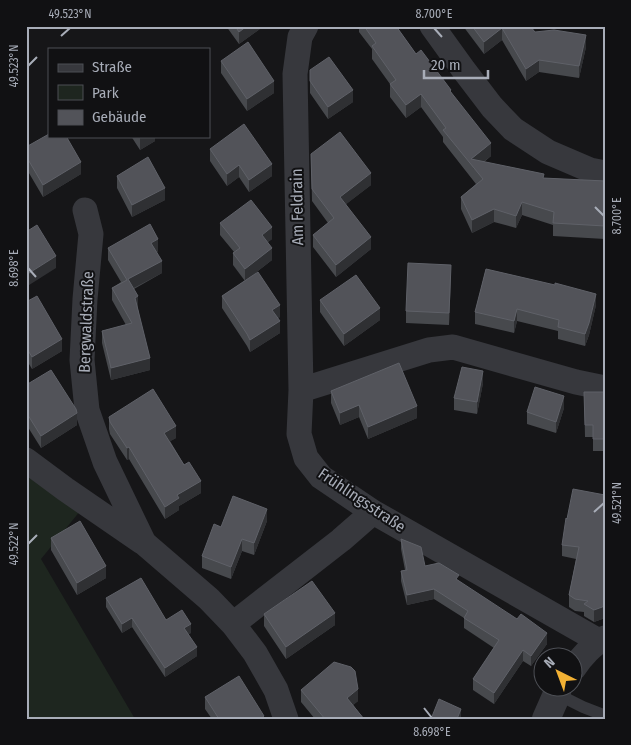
<svg xmlns="http://www.w3.org/2000/svg" width="631" height="745" font-family="'Fira Sans Condensed',sans-serif">
  <rect width="100%" height="100%" fill="#161618"/>
  <path fill="#1e261f" d="M 26,470 L 85,505 L 41,559 L 135,719 L 26,719 Z"/>
  <g fill="none" stroke-linecap="round" stroke-linejoin="round">
    <path stroke="#37383d" stroke-width="12" d="M 557,694 L 583,707 L 601,714 L 605,716"/>
    <path stroke="#37383d" stroke-width="25" d="M 432,26 L 463,69 L 492,107 L 513,129 L 548,152 L 590,170 L 605,173
      M 85,210 L 91,234 L 85,299 L 82,360 L 87,410 L 105,462 L 144,543 L 209,599 L 233,624 L 255,653 L 276,690 L 286,719
      M 301,390 L 295,74 L 300,37 L 306,26
      M 26,460 L 65,489 L 142,542
      M 233,624 L 341,540 L 373,512
      M 599,641 L 373,512 L 321,477 L 306,458 L 299,434 L 301,390 L 429,350 L 453,347 L 576,382 L 605,388
      M 574,668 C 581,657 593,644 605,638"/>
    <path stroke="#37383d" stroke-width="28" d="M 546,719 L 557,694"/>
  </g>
  <path fill="#47494d" d="M 226,26 L 264,26 L 239,44 Z
    M 359,26 L 396,26 L 416,54 L 451,92 L 491,156 L 484,162 L 544,178 L 605,181 L 605,239 L 553,236 L 553,225 L 522,215 L 516,228 L 494,222 L 472,233 L 461,209 L 461,197 L 476,184 L 443,142 L 443,137 L 421,107 L 406,118 L 390,97 L 390,84 L 372,59 L 372,49 L 359,32 Z
    M 463,26 L 530,26 L 535,32 L 586,47 L 579,78 L 539,72 L 526,81 L 502,40 L 484,54 Z
    M 221,61 L 274,93 L 247,111 L 221,73 Z
    M 310,70 L 353,102 L 328,119 L 310,93 Z
    M 131,136 L 155,136 L 155,141 L 140,150 Z
    M 26,147 L 81,174 L 43,197 L 26,168 Z
    M 210,149 L 272,176 L 249,192 L 239,177 L 227,186 L 210,161 Z
    M 311,154 L 371,185 L 346,204 L 371,249 L 336,277 L 313,247 L 313,235 L 328,223 L 312,201 Z
    M 117,176 L 165,200 L 132,217 L 117,188 Z
    M 220,223 L 272,239 L 268,242 L 272,260 L 245,281 L 280,317 L 278,318 L 280,333 L 250,352 L 247,346 L 222,308 L 222,296 L 245,281 L 233,265 L 233,253 L 234,252 L 220,235 Z
    M 108,248 L 158,251 L 157,252 L 162,273 L 134,289 L 150,370 L 111,380 L 102,343 L 102,331 L 126,325 L 112,300 L 112,288 L 121,282 L 108,260 Z
    M 486,269 L 596,305 L 589,335 L 585,346 L 558,339 L 558,331 L 517,321 L 514,333 L 475,324 L 475,312 Z
    M 451,276 L 449,325 L 406,323 L 406,311 Z
    M 320,300 L 380,320 L 344,346 L 320,312 Z
    M 26,302 L 62,351 L 32,369 L 26,359 Z
    M 483,383 L 477,414 L 454,410 L 454,398 Z
    M 26,385 L 77,425 L 41,448 L 26,424 Z
    M 331,391 L 417,418 L 368,439 L 359,417 L 340,425 L 331,403 Z
    M 584,392 L 605,392 L 605,451 L 593,451 L 593,437 L 585,437 Z
    M 564,408 L 556,433 L 527,424 L 527,412 Z
    M 109,417 L 176,438 L 170,441 L 201,493 L 179,506 L 179,510 L 165,519 L 129,459 L 127,460 L 110,434 L 109,429 Z
    M 605,495 L 605,618 L 594,622 L 584,616 L 584,612 L 575,611 L 569,607 L 569,595 L 576,559 L 562,556 L 562,545 Z
    M 267,521 L 254,555 L 242,551 L 231,579 L 202,568 L 202,556 L 221,527 Z
    M 51,538 L 106,578 L 77,595 L 51,550 Z
    M 401,539 L 425,566 L 459,581 L 547,644 L 531,666 L 523,661 L 494,704 L 473,690 L 473,679 L 494,648 L 464,628 L 464,618 L 434,599 L 407,605 L 401,581 L 401,571 L 405,570 L 401,549 Z
    M 106,598 L 166,620 L 191,633 L 188,634 L 197,656 L 165,677 L 132,627 L 122,633 L 106,607 Z
    M 264,614 L 335,625 L 286,659 L 264,626 Z
    M 301,690 L 358,701 L 353,705 L 364,719 L 315,719 L 301,702 Z
    M 205,697 L 264,719 L 212,719 L 205,709 Z"/>
  <path fill="#2f3033" d="M 247,26 L 264,26 L 239,44 L 239,32 Z
    M 502,28 L 502,40 L 484,54 L 484,42 Z
    M 586,35 L 586,47 L 579,78 L 579,66 Z
    M 539,60 L 539,72 L 526,81 L 526,69 Z
    M 274,81 L 274,93 L 247,111 L 247,99 Z
    M 353,90 L 353,102 L 328,119 L 328,107 Z
    M 421,94 L 421,107 L 406,118 L 406,105 Z
    M 143,136 L 155,136 L 155,141 L 140,150 L 140,138 Z
    M 491,143 L 491,156 L 474,169 L 471,159 Z
    M 81,162 L 81,174 L 43,197 L 43,185 Z
    M 272,164 L 272,176 L 249,192 L 249,180 Z
    M 239,165 L 239,177 L 227,186 L 227,174 Z
    M 371,173 L 371,185 L 340,209 L 340,197 Z
    M 165,188 L 165,200 L 132,217 L 132,205 Z
    M 522,202 L 522,215 L 516,228 L 516,216 Z
    M 494,209 L 494,222 L 472,233 L 472,220 Z
    M 272,227 L 272,239 L 262,247 L 262,235 Z
    M 371,237 L 371,249 L 336,277 L 336,265 Z
    M 158,239 L 158,251 L 151,255 L 151,243 Z
    M 272,248 L 272,260 L 245,281 L 245,269 Z
    M 56,256 L 56,268 L 26,287 L 26,275 Z
    M 162,261 L 162,273 L 128,291 L 128,279 Z
    M 451,265 L 451,276 L 449,325 L 449,313 Z
    M 596,294 L 596,305 L 589,335 L 585,346 L 585,334 Z
    M 138,296 L 138,308 L 135,310 L 135,298 Z
    M 280,305 L 280,317 L 272,322 L 272,310 Z
    M 380,308 L 380,320 L 344,346 L 344,334 Z
    M 517,309 L 517,321 L 514,333 L 514,321 Z
    M 280,321 L 280,333 L 250,352 L 250,340 Z
    M 62,339 L 62,351 L 32,369 L 32,357 Z
    M 150,358 L 150,370 L 111,380 L 111,368 Z
    M 483,371 L 483,383 L 477,414 L 477,402 Z
    M 564,396 L 564,408 L 556,433 L 556,422 Z
    M 359,405 L 359,417 L 340,425 L 340,413 Z
    M 417,406 L 417,418 L 368,439 L 368,427 Z
    M 77,413 L 77,425 L 41,448 L 41,436 Z
    M 176,426 L 176,438 L 164,445 L 164,433 Z
    M 129,447 L 129,459 L 127,460 L 127,448 Z
    M 201,481 L 201,493 L 179,506 L 179,510 L 165,519 L 165,507 L 177,495 Z
    M 267,509 L 267,521 L 254,555 L 254,543 Z
    M 242,539 L 242,551 L 231,579 L 231,567 Z
    M 106,566 L 106,578 L 77,595 L 77,583 Z
    M 434,589 L 434,599 L 407,605 L 407,595 Z
    M 605,606 L 605,618 L 594,622 L 594,610 Z
    M 335,613 L 335,625 L 286,659 L 286,647 Z
    M 132,618 L 132,627 L 122,633 L 122,624 Z
    M 191,624 L 191,633 L 184,637 L 184,628 Z
    M 547,633 L 547,644 L 531,666 L 531,656 Z
    M 197,647 L 197,656 L 165,677 L 165,668 Z
    M 523,650 L 523,661 L 494,704 L 494,693 Z
    M 358,689 L 358,701 L 347,710 L 347,698 Z
    M 461,709 L 461,719 L 457,719 Z"/>
  <path fill="#525359" stroke="#5f6168" d="M 235,26 L 247,26 L 239,32 Z
    M 364,26 L 396,26 L 416,54 L 421,50 L 451,90 L 450,91 L 491,143 L 471,159 L 544,174 L 543,178 L 605,181 L 605,226 L 553,223 L 554,212 L 522,202 L 516,216 L 494,209 L 472,220 L 461,197 L 483,179 L 443,130 L 446,128 L 421,94 L 406,105 L 390,84 L 396,80 L 372,46 L 376,43 Z
    M 472,26 L 530,26 L 535,32 L 554,30 L 586,35 L 579,66 L 539,60 L 526,69 L 502,28 L 484,42 Z
    M 248,42 L 274,81 L 247,99 L 221,61 Z
    M 329,57 L 353,90 L 328,107 L 310,81 L 310,70 Z
    M 244,124 L 272,164 L 249,180 L 239,165 L 227,174 L 210,149 Z
    M 340,132 L 371,173 L 340,197 L 371,237 L 336,265 L 313,235 L 334,218 L 312,189 L 311,154 Z
    M 49,134 L 49,136 L 66,136 L 81,162 L 43,185 L 26,156 L 26,147 Z
    M 148,157 L 165,188 L 132,205 L 117,176 Z
    M 251,200 L 272,227 L 262,235 L 272,248 L 245,269 L 233,253 L 240,248 L 220,223 Z
    M 150,224 L 158,239 L 151,243 L 162,261 L 128,279 L 138,296 L 135,298 L 150,358 L 111,368 L 102,331 L 132,323 L 112,288 L 127,280 L 108,248 Z
    M 37,225 L 56,256 L 26,275 L 26,232 Z
    M 408,263 L 451,265 L 449,313 L 406,311 Z
    M 486,269 L 555,285 L 555,283 L 596,294 L 589,323 L 585,334 L 558,327 L 559,320 L 517,309 L 514,321 L 475,312 Z
    M 258,272 L 280,305 L 272,310 L 280,321 L 250,340 L 247,334 L 222,296 Z
    M 356,275 L 380,308 L 344,334 L 320,300 Z
    M 37,296 L 62,339 L 32,357 L 26,347 L 26,302 Z
    M 399,363 L 417,406 L 368,427 L 359,405 L 340,413 L 331,391 Z
    M 462,367 L 483,371 L 477,402 L 454,398 Z
    M 51,370 L 76,409 L 77,413 L 41,436 L 26,412 L 26,385 Z
    M 535,387 L 564,396 L 556,422 L 527,412 Z
    M 153,389 L 176,426 L 164,433 L 184,465 L 189,462 L 201,481 L 177,495 L 179,498 L 165,507 L 129,447 L 127,448 L 110,422 L 109,417 Z
    M 584,392 L 605,392 L 605,439 L 593,439 L 593,425 L 585,425 Z
    M 573,489 L 605,495 L 605,606 L 594,610 L 584,604 L 588,601 L 575,599 L 569,595 L 579,547 L 562,545 L 566,518 L 567,519 Z
    M 233,496 L 267,509 L 254,543 L 242,539 L 231,567 L 202,556 L 214,524 L 221,527 Z
    M 80,521 L 106,566 L 77,583 L 51,538 Z
    M 401,539 L 421,547 L 425,566 L 439,563 L 459,575 L 456,579 L 517,619 L 521,614 L 547,633 L 531,656 L 523,650 L 494,693 L 473,679 L 499,640 L 464,618 L 468,611 L 434,589 L 407,595 L 401,571 L 407,570 Z
    M 141,578 L 166,620 L 182,610 L 191,624 L 184,628 L 197,647 L 165,668 L 132,618 L 122,624 L 106,598 Z
    M 312,581 L 335,613 L 286,647 L 264,614 Z
    M 334,662 L 351,667 L 355,671 L 358,689 L 347,698 L 364,719 L 325,719 L 301,690 Z
    M 239,676 L 264,716 L 260,719 L 219,719 L 205,697 Z
    M 439,699 L 461,709 L 457,719 L 431,719 Z"/>
  <path fill="none" stroke="#a8adb8" stroke-width="2" d="M 434,28 L 442,37M 61,36 L 70,28M 28,66 L 37,57M 595,207 L 604,216M 28,268 L 36,277M 594,512 L 604,503M 28,544 L 37,535M 424,708 L 432,718"/>
  <g text-anchor="middle" dominant-baseline="central" stroke-width="4" stroke-linejoin="round" paint-order="stroke">
    <g font-size="16" fill="#a8adb8" stroke="#111113">
      <text transform="translate(297 207) rotate(-91)">Am Feldrain</text>
      <text transform="translate(86 322) rotate(-88)">Bergwaldstraße</text>
      <text transform="translate(362 500) rotate(34)">Frühlingsstraße</text>
    </g>
  </g>
  <rect width="631" height="745" fill="none" stroke="#111113" stroke-width="55"/>
  <rect x="48" y="48" width="162" height="90" fill="#111113" stroke="#4d4f55"/>
  <rect x="58" y="64" width="25" height="8" fill="#37383d" stroke="#4d4f55"/>
  <text x="92" y="72" font-size="15" fill="#a8adb8">Straße</text>
  <rect x="58" y="85" width="25" height="15" fill="#1e261f" stroke="#4d4f55"/>
  <text x="92" y="98" font-size="15" fill="#a8adb8">Park</text>
  <rect x="58" y="110" width="25" height="15" fill="#525359" stroke="#4d4f55"/>
  <text x="92" y="122" font-size="15" fill="#a8adb8">Gebäude</text>
  <g transform="translate(558 672) rotate(318)"><circle r="24" fill="#111113" stroke="#4d4f55"/>
  <path d="M0-4L9 19L0 12L-9 19Z" fill="#f2b134"/>
  <text y="-8" font-size="14" font-weight="bold" text-anchor="middle" fill="#a8adb8">N</text>
  </g>
  <path d="M424 70v8h64v-8" fill="none" stroke="#a8adb8" stroke-width="2.5"/>
  <text x="431" y="70" font-size="15" fill="#a8adb8" stroke="#111113" stroke-width="4" paint-order="stroke">20 m</text>
  <rect x="28" y="28" width="576" height="690" fill="none" stroke="#a8adb8" stroke-width="2"/>
  <g font-size="12" text-anchor="middle" fill="#a8adb8">
    <text x="70" y="18">49.523°N</text>
    <text x="434" y="18">8.700°E</text>
    <text transform="translate(14 66) rotate(-90)" y="4">49.523°N</text>
    <text transform="translate(617 216) rotate(-90)" y="4">8.700°E</text>
    <text transform="translate(14 268) rotate(-90)" y="4">8.698°E</text>
    <text transform="translate(617 503) rotate(-90)" y="4">49.521°N</text>
    <text transform="translate(14 544) rotate(-90)" y="4">49.522°N</text>
    <text x="432" y="736">8.698°E</text>
  </g>
</svg>
